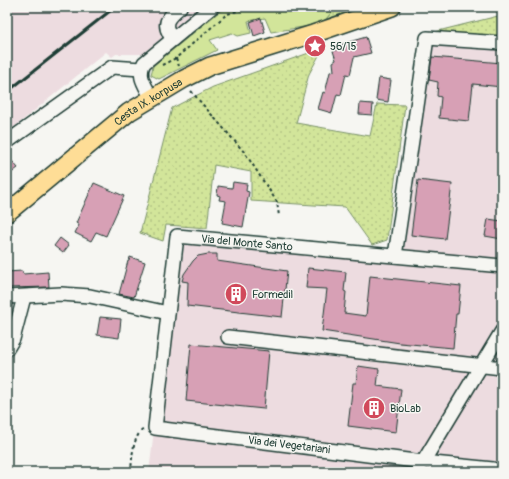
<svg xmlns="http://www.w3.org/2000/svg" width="509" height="479" font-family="Pangolin,sans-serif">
  <defs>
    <pattern id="grass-dots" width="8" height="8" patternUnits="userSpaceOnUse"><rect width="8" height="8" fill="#d2e59a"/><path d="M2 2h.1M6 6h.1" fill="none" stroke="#b4c585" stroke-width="1.8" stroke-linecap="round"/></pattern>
  </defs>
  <rect width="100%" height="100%" fill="#f6f6f2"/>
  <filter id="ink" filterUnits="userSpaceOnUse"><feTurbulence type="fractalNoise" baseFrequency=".025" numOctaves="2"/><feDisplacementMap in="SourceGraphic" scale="8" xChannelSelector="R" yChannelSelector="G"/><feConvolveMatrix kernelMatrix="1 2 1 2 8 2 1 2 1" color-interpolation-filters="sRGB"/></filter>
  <g filter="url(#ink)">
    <path fill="#eddce0" d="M 7,7 L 203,7 L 149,54 L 116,54 L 112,57 L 106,52 L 7,133 Z
      M 427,38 L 502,43 L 502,472 L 149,472 L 177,236 L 395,256 Z"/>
    <path fill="url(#grass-dots)" stroke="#789167" d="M 336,7 L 363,7 L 326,19 Z
      M 502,15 L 502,37 L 434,32 Z
      M 323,48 L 309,74 L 296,123 L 370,136 L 377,104 L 405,105 L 387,240 L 372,245 L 345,207 L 251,201 L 251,172 L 214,165 L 207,228 L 166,225 L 163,241 L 140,233 L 172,108 L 213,87 Z"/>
    <path fill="#d2e59a" stroke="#789167" d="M 225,7 L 336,7 L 326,19 L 316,25 L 271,32 L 265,18 L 248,21 L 251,33 L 238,36 L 232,33 L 210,40 L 217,50 L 159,79 L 151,75 L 153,66 Z"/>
    <path fill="#d7a0b5" stroke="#1f3d34" d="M 261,18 L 265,32 L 254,36 L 250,22 Z
      M 366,37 L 371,53 L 354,57 L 350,75 L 346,74 L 341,95 L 337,94 L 332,113 L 318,109 L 323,92 L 325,93 L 330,72 L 334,71 L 333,62 L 336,60 L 333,51 L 343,48 L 342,44 Z
      M 432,57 L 502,63 L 502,87 L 473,84 L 469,121 L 439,118 L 441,97 L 437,96 L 438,82 L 429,80 Z
      M 379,78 L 391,80 L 388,102 L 376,100 Z
      M 360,103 L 373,104 L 372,115 L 359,114 Z
      M 12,161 L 18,168 L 7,176 L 7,165 Z
      M 418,180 L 452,184 L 445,239 L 411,235 Z
      M 233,182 L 247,184 L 246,191 L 249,192 L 243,227 L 222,223 L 226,201 L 219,200 L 220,196 L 217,195 L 218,186 L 232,188 Z
      M 94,183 L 124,196 L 106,236 L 96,232 L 91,241 L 75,233 L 79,225 L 76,223 Z
      M 488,219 L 502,221 L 502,239 L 485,236 Z
      M 60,238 L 69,245 L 63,253 L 54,246 Z
      M 208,254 L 217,254 L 217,261 L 287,271 L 282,317 L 187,306 L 188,282 L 182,281 L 184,274 L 193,261 L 198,256 Z
      M 130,257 L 145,262 L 134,297 L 119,294 L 128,261 L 129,261 Z
      M 308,268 L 346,272 L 344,291 L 346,292 L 344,313 L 366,316 L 370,276 L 461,286 L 458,314 L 456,314 L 453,348 L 400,343 L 322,331 L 327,289 L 306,288 Z
      M 22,271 L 23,274 L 48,272 L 49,287 L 7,288 L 7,272 Z
      M 100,317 L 121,319 L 119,338 L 97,335 Z
      M 191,344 L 269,351 L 264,409 L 186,401 Z
      M 358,366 L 379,369 L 377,386 L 401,389 L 396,432 L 348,426 L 353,383 L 356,383 Z"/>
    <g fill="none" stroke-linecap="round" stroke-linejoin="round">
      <g stroke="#1f3d34" stroke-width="16">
        <g id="minor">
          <path d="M 173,39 C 161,24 167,18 180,7"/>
          <path d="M 151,97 C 145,85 137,76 144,63 L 212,7"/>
          <path d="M 7,142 L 112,67 L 141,69"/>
          <path d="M 395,256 L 427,38 L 502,43"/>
          <path d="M 7,297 L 61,294 L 90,296 L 168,313"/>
          <path d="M 228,337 L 502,368"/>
          <path d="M 7,349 L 13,339 L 24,297"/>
          <path id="s1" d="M 493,469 L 423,462 L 155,428 L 177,236 L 502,266"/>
          <path d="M 417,472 L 502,331"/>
        </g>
      </g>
      <g stroke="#1f3d34" stroke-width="20">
        <g id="major">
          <path id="s2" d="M 7,213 L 129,112 L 184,79 L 210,66 L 313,34 L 392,7"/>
        </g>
      </g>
      <path stroke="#1f3d34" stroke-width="2" stroke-dasharray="3 3" stroke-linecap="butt" d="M 176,58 L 179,66
        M 162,65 L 176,58 L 227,14 L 252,7
        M 191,91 L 245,153 L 277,202 L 279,216
        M 131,472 C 132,460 132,436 144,429"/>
      <use href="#minor" stroke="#f6f6f2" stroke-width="13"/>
      <use href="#major" stroke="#fedd96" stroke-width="17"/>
      <path stroke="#1f3d34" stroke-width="3" d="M 7,92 L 115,7"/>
    </g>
  </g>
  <defs>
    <g id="sight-disc" transform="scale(1.15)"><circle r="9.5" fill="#d1495b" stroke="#f6f6f2"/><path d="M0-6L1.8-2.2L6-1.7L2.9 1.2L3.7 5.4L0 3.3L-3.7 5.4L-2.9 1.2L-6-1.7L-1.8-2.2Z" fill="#fff"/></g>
    <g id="building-disc" transform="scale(1.15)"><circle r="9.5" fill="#d1495b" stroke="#f6f6f2"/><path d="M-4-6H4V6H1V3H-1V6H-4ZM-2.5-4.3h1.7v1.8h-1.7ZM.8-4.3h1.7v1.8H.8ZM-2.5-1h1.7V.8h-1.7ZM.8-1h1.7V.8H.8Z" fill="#fff"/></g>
  </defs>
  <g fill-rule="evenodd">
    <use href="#sight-disc" x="315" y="46"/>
    <use href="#building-disc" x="236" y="294"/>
    <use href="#building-disc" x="374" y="408"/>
  </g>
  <g text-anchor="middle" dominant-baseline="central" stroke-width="3" stroke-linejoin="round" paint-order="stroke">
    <g font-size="11" fill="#1f3d34" stroke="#f6f6f2" text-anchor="start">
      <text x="330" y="46">56/15</text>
      <text x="252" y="294">Formedil</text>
      <text x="390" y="408">BioLab</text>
    </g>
    <g font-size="11" fill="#1f3d34" stroke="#f6f6f2">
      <text stroke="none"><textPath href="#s2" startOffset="180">Cesta IX. korpusa</textPath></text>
      <text stroke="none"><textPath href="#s1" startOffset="604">Via del Monte Santo</textPath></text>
      <text transform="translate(289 445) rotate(7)">Via dei Vegetariani</text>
    </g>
  </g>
  <rect width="509" height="479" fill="none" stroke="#f6f6f2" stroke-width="24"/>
  <rect x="12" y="12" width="485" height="455" fill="none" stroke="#1f3d34" stroke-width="1.5" filter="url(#ink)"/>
</svg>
